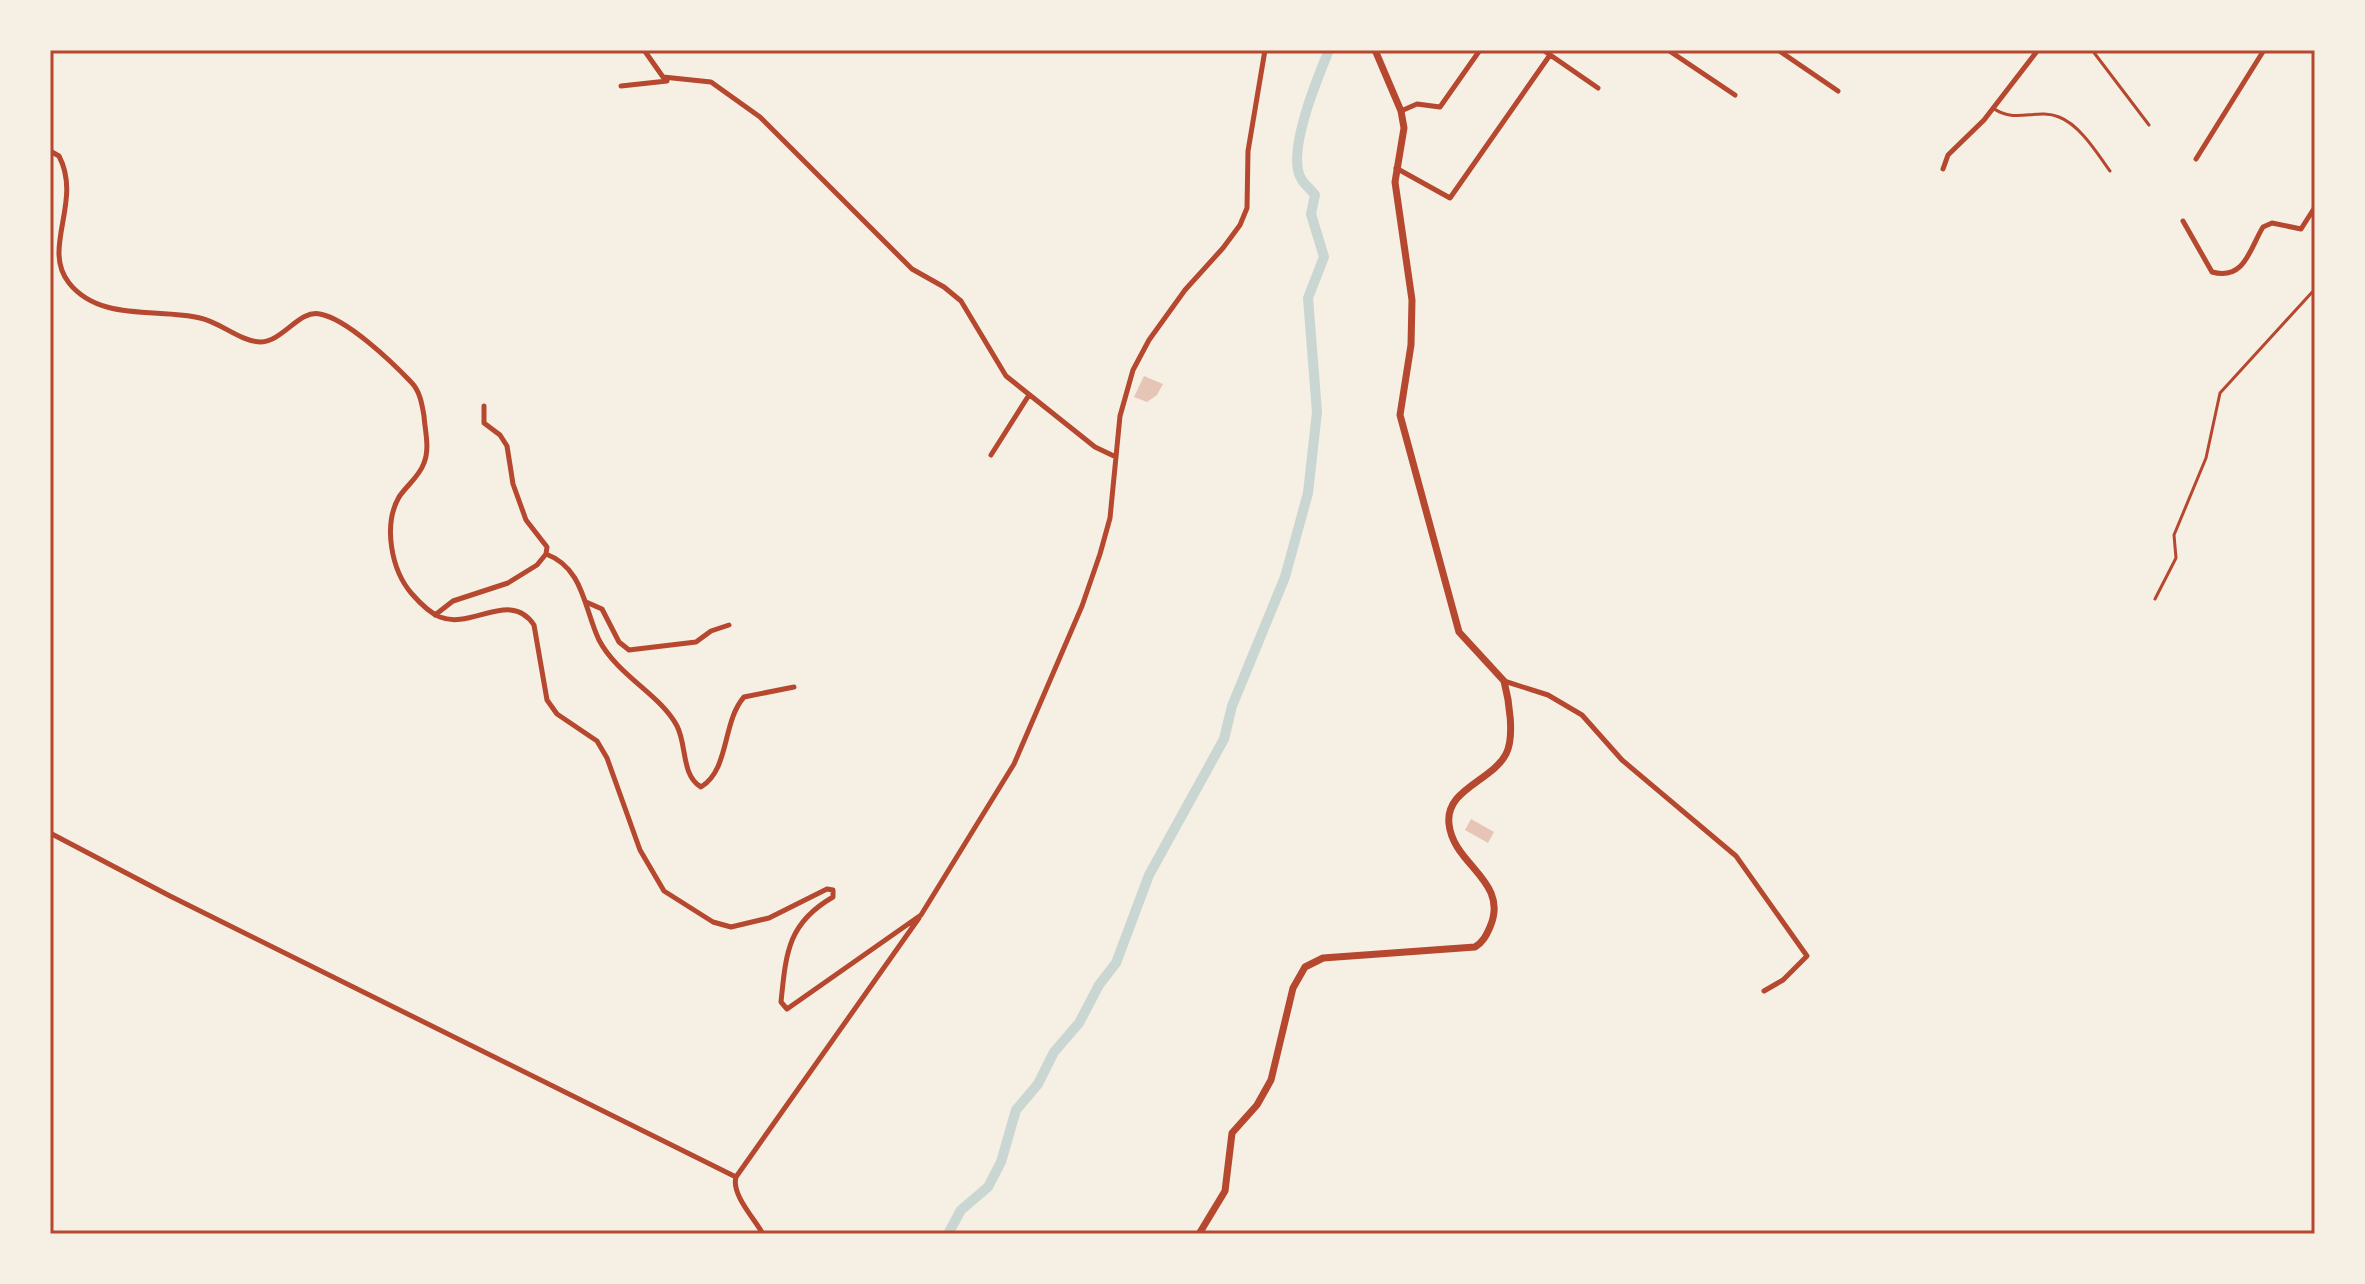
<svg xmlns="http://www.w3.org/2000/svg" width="2365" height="1284" font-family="Roboto,sans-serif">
  <rect width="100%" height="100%" fill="#f6efe4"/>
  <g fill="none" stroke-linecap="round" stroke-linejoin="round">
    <path stroke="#c9d6d2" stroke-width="10" d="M 948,1234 L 961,1210 L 988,1187 L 1001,1162 L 1016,1110 L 1038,1084 L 1054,1052 L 1079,1023 L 1099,985 L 1116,963 L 1149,875 L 1224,739 L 1232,706 L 1285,577 L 1308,493 L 1317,412 L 1308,298 L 1324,257 L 1311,214 L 1315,195 C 1309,187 1300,182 1298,170 C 1292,140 1317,79 1329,50"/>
  </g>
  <path fill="#e6c5b7" d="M 1144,376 L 1163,384 L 1157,395 L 1147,402 L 1134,397 Z
    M 1471,819 L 1494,832 L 1488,843 L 1465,830 Z"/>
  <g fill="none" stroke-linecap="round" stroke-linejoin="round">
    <path stroke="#b5482f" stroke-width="3" d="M 2092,50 L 2149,125
      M 1993,108 C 2014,124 2037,108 2059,117 C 2080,125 2097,153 2110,171
      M 2155,599 L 2176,558 L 2174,535 L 2206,458 L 2220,393 L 2315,289"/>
    <path stroke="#b5482f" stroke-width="5" d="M 644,50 L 663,77 L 711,82 L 760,117 L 912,269 L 944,287 L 961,301 L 1006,376 L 1095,447 L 1116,457
      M 1543,50 L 1598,88
      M 1668,50 L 1735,95
      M 1778,50 L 1838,91
      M 621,86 L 667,81
      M 1401,111 L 1417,104 L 1440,107 L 1480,50
      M 50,151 L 59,156 C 83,202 41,248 69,283 C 100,322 158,308 200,318 C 220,322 241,342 261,342 C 283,341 300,309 320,314 C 347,319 392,362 411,382 C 420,391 422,404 424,416 C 425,431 430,448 424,463 C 419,477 407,485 399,497 C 383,525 391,570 412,594 C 419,602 430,613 440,617 C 471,630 511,589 534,625 L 547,700 L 557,714 L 597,741 L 607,758 L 640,850 L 664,891 L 713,922 L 731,927 L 769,918 L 827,889 L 833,890 L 833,897 C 788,923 786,952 781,1002 L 787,1009 L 921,915 L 1014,764 L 1082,606 L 1100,554 L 1110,518 L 1120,416 L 1133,370 L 1149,340 L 1185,290 L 1223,248 L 1240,225 L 1247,208 L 1248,151 L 1265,50
      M 2196,159 L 2264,50
      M 1396,168 L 1450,198 L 1550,55
      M 1943,169 L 1948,155 L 1984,120 L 2038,50
      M 2183,221 L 2212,272 C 2245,281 2250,248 2263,227 L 2272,223 L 2301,229 L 2315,207
      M 484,406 L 484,423 L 500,435 L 507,446 L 513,484 L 526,520 L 547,547 L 546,554
      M 991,455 L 1029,395
      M 586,602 L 602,609 L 619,642 L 629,650 L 696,642 L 711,631 L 729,625
      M 435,615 L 453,601 L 508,583 L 537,565 L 546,554 C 584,568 584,609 599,640 C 618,676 661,695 677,726 C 687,745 681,775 701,787 C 730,769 722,722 744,697 L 794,687
      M 1504,681 L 1548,695 L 1582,715 L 1622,760 L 1736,856 L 1807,956 L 1783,980 L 1764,991
      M 50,833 L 170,896 L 736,1177
      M 763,1234 C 754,1218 731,1194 736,1177 L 919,918"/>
    <path stroke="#b5482f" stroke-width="7" d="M 1199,1234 L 1225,1191 L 1232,1133 L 1257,1105 L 1271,1080 L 1293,988 L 1305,967 L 1323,958 L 1475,947 C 1483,942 1486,936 1490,927 C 1510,881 1453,865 1449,824 C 1445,789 1492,781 1506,754 C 1515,737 1509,700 1504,681 L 1459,632 L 1400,415 L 1411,345 L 1412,300 L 1395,182 L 1404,128 L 1401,111 L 1375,50"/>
  </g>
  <rect width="2365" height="1284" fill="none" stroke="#f6efe4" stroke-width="104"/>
  <rect x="52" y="52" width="2261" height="1180" fill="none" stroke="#b5482f" stroke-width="3"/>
</svg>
